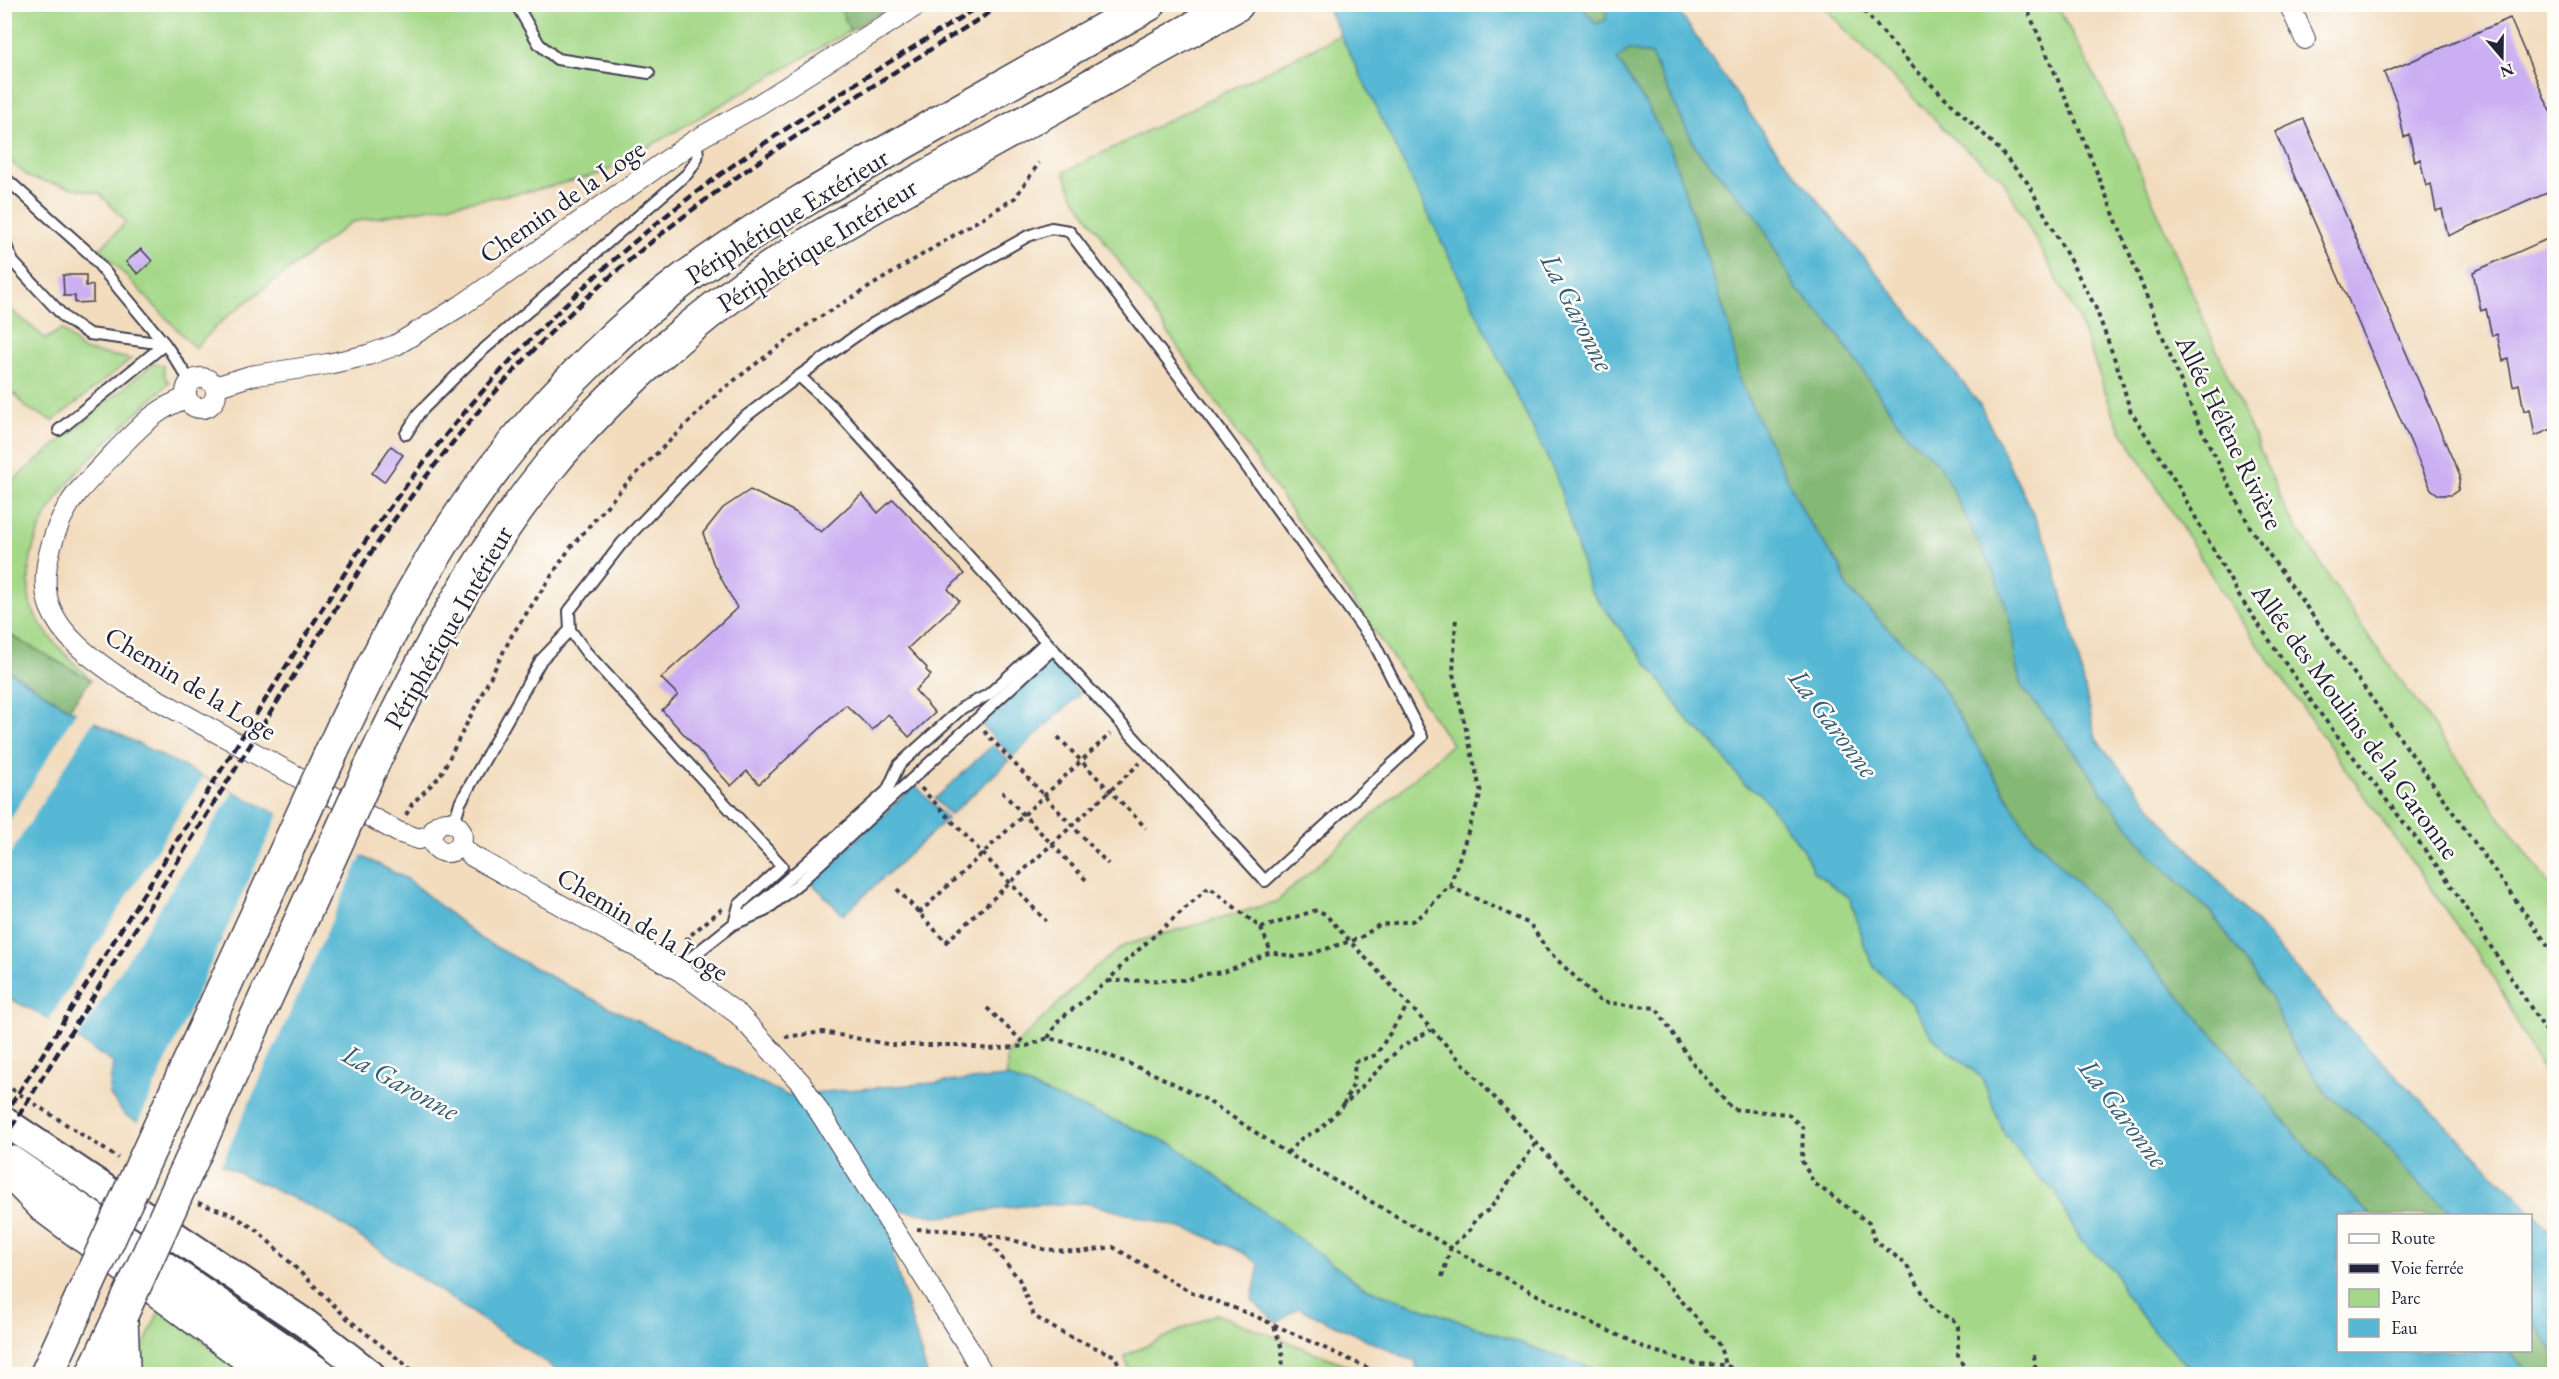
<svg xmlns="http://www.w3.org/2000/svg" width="2559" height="1379" font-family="'EB Garamond',serif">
  <rect width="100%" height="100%" fill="#fdfcf7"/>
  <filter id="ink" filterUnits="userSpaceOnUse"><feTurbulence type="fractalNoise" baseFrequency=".0167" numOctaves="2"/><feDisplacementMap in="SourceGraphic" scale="12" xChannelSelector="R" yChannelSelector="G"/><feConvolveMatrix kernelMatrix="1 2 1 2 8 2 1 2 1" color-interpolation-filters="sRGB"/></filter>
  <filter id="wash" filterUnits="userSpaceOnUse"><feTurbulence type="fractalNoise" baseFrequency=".008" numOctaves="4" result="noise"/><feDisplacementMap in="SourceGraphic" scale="24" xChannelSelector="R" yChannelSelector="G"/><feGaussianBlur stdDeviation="1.35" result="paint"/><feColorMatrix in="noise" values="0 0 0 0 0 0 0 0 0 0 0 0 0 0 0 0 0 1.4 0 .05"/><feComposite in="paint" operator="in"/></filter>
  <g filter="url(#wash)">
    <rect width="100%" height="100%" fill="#f2dcbd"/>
    <path fill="#a4d888" stroke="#637d62" stroke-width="1.5" d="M 839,4 L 850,31 L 603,173 L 536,190 L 352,222 L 224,319 L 195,348 L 100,249 L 126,222 L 100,194 L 30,178 L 5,157 L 4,5 Z
      M 1821,5 L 2057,5 L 2118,120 L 2287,513 L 2371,640 L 2554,891 L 2554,1095 L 2498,984 L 2230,605 L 2117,423 L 2079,320 L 2002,178 L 1956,141 Z
      M 1342,34 L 1557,476 L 1590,590 L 1663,684 L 1689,722 L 1713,743 L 1744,784 L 1760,793 L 1802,848 L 1814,872 L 1851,899 L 1862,940 L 1874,967 L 1910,1002 L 1934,1039 L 1982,1078 L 1993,1103 L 2036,1176 L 2056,1191 L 2065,1213 L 2082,1242 L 2115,1271 L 2123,1291 L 2154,1332 L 2195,1374 L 1608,1374 L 1363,1287 L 1174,1145 L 1007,1077 L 1007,1054 L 1093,969 L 1125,945 L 1276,902 L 1452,744 L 1073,195 L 1064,172 Z
      M 4,301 L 7,306 L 46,339 L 62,329 L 82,350 L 131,359 L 53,421 L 25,407 L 16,395 L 5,391 Z
      M 154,363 L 163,365 L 165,377 L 169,383 C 118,433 28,500 29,578 C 29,587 28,598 31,606 C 44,636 68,657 91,680 L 5,632 L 5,487 Z
      M 160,1309 L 247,1374 L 131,1374 Z
      M 1216,1314 L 1370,1374 L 1131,1374 L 1124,1356 Z"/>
    <path fill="#83b874" stroke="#526d58" stroke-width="1.5" d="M 839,5 L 893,5 L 850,31 Z
      M 1581,5 L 1607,5 L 1606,21 L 1596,24 Z
      M 1629,50 L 1651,55 L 1696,148 L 1758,218 L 1795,287 L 1829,322 L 1908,436 L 1940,465 L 1994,573 L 2011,619 L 2016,666 L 2023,688 L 2074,751 L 2108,800 L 2152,856 L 2211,912 L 2270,996 L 2290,1041 L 2327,1094 L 2377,1134 L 2420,1186 L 2456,1215 L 2370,1215 L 2308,1150 L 2229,1053 L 2114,921 L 2027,830 L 1933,673 L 1848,589 L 1840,566 L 1807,519 L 1738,380 L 1730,329 L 1671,150 L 1648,108 L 1617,59 Z
      M 4,632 L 91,680 L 69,709 L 5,668 Z
      M 2531,1316 L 2554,1351 L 2554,1374 L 2529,1374 L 2509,1351 L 2530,1350 Z"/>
    <path fill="#56b8d4" stroke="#3c6d88" stroke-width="1.5" d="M 1326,5 L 1581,5 L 1596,24 L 1606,20 L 1607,5 L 1674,5 L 1769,141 L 1901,303 L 1980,405 L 2048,545 L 2074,639 L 2096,739 L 2167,826 L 2247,912 L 2339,1018 L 2536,1216 L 2554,1237 L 2554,1351 L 2531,1316 L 2530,1216 L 2456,1215 L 2420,1186 L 2377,1134 L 2327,1094 L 2290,1041 L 2270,996 L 2211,912 L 2152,856 L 2108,800 L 2074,751 L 2023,688 L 2016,666 L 2011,619 L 1994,573 L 1940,465 L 1908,436 L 1829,322 L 1795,287 L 1758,218 L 1696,148 L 1651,55 L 1629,50 L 1617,59 L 1648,108 L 1671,150 L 1730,329 L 1739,380 L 1807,519 L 1840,566 L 1848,589 L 1933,673 L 2027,830 L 2114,921 L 2229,1053 L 2308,1150 L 2370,1215 L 2338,1216 L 2338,1350 L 2509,1351 L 2529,1374 L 2195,1374 L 2154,1332 L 2123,1291 L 2115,1271 L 2082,1242 L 2065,1213 L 2056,1191 L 2036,1176 L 2003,1131 L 1982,1078 L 1934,1039 L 1910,1002 L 1874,967 L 1862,940 L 1851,899 L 1814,872 L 1802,848 L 1760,793 L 1744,784 L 1713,743 L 1689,722 L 1663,684 L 1590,590 L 1556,476 Z
      M 1049,660 L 1080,694 L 1012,757 L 981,724 Z
      M 4,668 L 69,709 L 407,879 L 481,939 L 587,996 L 786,1095 L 1007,1077 L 1174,1145 L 1363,1287 L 1608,1374 L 1417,1374 L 1416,1362 L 1298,1308 L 1277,1323 L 1252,1300 L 1259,1265 L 1242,1252 L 1199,1233 L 1086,1203 L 1021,1206 L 940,1217 L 900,1210 L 893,1257 L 927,1374 L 557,1374 L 554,1368 L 324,1213 L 239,1173 L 125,1115 L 109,1094 L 113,1063 L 35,1011 L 5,997 Z
      M 993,745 L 1009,761 L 950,815 L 935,799 Z
      M 915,785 L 947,819 L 843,915 L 811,882 Z"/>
    <path fill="#f2dcbd" d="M 77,710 L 95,719 L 5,862 L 5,828 Z
      M 203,777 L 233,792 L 76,1041 L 48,1021 Z
      M 280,812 L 362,854 L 220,1167 L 137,1125 Z"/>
    <g id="blocks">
      <path fill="#caaff2" d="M 2510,18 L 2554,120 L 2554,190 L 2448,236 L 2442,209 L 2436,211 L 2431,184 L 2426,186 L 2420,159 L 2415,162 L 2409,134 L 2404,137 L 2397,103 L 2384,73 Z
        M 2304,119 L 2460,476 L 2458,490 L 2451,495 L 2439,495 L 2431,489 L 2275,132 Z
        M 2554,236 L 2554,428 L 2535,436 L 2530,409 L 2524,411 L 2519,384 L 2513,386 L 2508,359 L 2503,361 L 2497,334 L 2492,336 L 2486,309 L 2481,311 L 2473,272 Z
        M 141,249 L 152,261 L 138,274 L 126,262 Z
        M 63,275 L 86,275 L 86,286 L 93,285 L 93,302 L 75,303 L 75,296 L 64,296 Z
        M 391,446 L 403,455 L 384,482 L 372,473 Z
        M 750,490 L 795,512 L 821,532 L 862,494 L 878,513 L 893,499 L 964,574 L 948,589 L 959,601 L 908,648 L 927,668 L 926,670 L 931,675 L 915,690 L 935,713 L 909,737 L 888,714 L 872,730 L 846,705 L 759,784 L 747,771 L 731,786 L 662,710 L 678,695 L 661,678 L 737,608 L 713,563 L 703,533 L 723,508 Z"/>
    </g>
  </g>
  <g filter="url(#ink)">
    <use href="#blocks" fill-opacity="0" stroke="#413e4e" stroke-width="1.5"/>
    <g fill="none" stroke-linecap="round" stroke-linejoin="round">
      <g stroke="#413e4e" stroke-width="14">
        <path id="service" d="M 516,4 L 539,44 L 557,59 L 649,73
          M 4,177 L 90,254 L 165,344 L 191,382
          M 4,241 L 13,262 L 65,318 L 89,334 L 165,344
          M 799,376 L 832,406 L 1053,649 L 798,884 L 765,911 L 734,924 L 739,905 L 782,866 L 586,652 L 570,630 L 569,611 L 622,543 L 737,423 Z
          M 799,376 L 874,323 L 1028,236 L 1051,228 L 1069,231 L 1226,438 L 1375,645 L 1422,737 L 1265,881 L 1053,649
          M 59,430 L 165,344
          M 406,434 L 419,413 L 476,356 L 687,174 C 696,162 702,155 694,141
          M 454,823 L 460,803 L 541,660 L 570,630
          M 680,971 L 688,960 L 771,894 L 887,791 L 899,765 L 962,708 L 988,695 L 1046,642"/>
      </g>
      <g stroke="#413e4e" stroke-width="22">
        <path id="minor" d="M 2289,4 L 2305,39
          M186 393a15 15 0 1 1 30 0a15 15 0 1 1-30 0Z
          M 215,387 L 250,376 L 328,364 L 368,355 L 396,345 L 462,305 L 694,141 L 758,105 L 919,4
          M 187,398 C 157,407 137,430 115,452 C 103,465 90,478 78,492 C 56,519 37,573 50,607 C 63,641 99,663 127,683 L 398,832 L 419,839 L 431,835
          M432 837a15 15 0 1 1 30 0a15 15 0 1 1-30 0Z
          M 460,845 L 472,856 L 680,971 L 739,1015 L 801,1083 L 967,1345 L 983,1374"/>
      </g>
      <g stroke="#413e4e" stroke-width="32">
        <path id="secondary" d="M 4,1121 L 306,1324 L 370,1374
          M 11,1160 L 322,1374"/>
      </g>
      <g stroke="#413e4e" stroke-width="36">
        <path id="motorway" d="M 332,751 C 382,644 436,539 511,447 C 561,387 624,324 687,277 C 760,224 837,180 915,136 C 993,92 1071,48 1149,4
          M 370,769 C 421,663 474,559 549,467 C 608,394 697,316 775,265 C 840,223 909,187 977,149 C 1064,101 1150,53 1237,4
          M 4,1165 L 44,1206 L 271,1374
          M 47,1374 L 82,1297
          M 93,1374 L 121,1315
          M 120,1374 L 123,1365 L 121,1320"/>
      </g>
      <path stroke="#413e4e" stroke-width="4" stroke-dasharray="4.5 4.5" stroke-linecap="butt" d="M 1858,4 L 1917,71 L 1994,144 L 2027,182 L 2095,306 L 2119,371 L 2130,410 L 2177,484 L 2239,596 L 2316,708 L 2444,875 L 2554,1043
        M 2025,4 L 2083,138 L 2193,412 L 2251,529 L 2554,954
        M 984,731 L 1108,864
        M 1058,737 L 1146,828
        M 921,788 L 1046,921
        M 1002,792 L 1089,883
        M 406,815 L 412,804 L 440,776 L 512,635 L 570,548 L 626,484 L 719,392 L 807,325 L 1015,198 L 1039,163
        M 1450,886 L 1481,793 L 1453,674 L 1456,616
        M 897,889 L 946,942 L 1140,763
        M 919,913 L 1110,734
        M 1261,928 L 1271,952
        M 690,940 L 687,938 L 723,908
        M 1108,981 L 1187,980 L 1205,974 L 1224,972 L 1271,952 L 1295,957 L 1307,955 L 1360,938 L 1379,925 L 1412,921 L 1424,913 L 1449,886 L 1530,924 L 1548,951 L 1601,1002 L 1656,1008 L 1691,1061 L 1732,1109 L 1788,1114 L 1803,1128 L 1802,1161 L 1814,1183 L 1869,1223 L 1875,1241 L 1905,1263 L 1933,1310 L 1953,1320 L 1958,1326 L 1958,1356 L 1968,1374
        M 987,1008 L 1026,1045
        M 785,1037 L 823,1032 L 892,1045 L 960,1045 L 989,1049 L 1027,1046 L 1048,1038 L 1093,1049 L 1152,1073 L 1205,1099 L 1287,1153 L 1481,1265 L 1571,1313 L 1645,1348 L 1696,1364 L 1725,1365 L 1745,1374
        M 1048,1038 L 1059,1020 L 1108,981 L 1125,962 L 1209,887 L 1261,928 L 1317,910 L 1325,914 L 1675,1293 L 1720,1346 L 1725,1365
        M 4,1084 L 118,1158
        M 1343,1105 L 1353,1085 L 1355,1062 L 1376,1055 L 1408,1005
        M 1287,1153 L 1302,1138 L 1320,1129 L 1401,1047 L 1431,1030
        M 198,1203 L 231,1214 L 258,1231 L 348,1319 L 417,1374
        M 917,1229 L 958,1231 L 1006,1238 L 1043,1249 L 1080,1252 L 1113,1247 L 1189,1291 L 1255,1316 L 1381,1374
        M 984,1236 L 1019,1279 L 1034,1316 L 1064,1334 L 1115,1356 L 1123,1374
        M 1442,1277 L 1451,1247 L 1471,1229 L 1475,1219 L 1490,1209 L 1536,1143
        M 1274,1326 L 1282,1349 L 1283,1374
        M 2034,1355 L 2036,1374"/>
      <use href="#service" stroke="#fff" stroke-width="10"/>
      <use href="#minor" stroke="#fff" stroke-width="20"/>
      <use href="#secondary" stroke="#fff" stroke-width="28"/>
      <use href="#motorway" stroke="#fff" stroke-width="33"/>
      <path stroke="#22223b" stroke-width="4.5" stroke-dasharray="9 4.5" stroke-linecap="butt" d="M 4,1116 L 358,552 C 441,432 532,327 645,233 C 749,146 867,77 982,4
        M 4,1139 L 366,560 C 437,456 516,359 611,276 C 731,171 868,89 1003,4"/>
      <g stroke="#413e4e" stroke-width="36" stroke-linecap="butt">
        <path id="motorway-bridge" d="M 82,1297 L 332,751
          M 121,1315 L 370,769"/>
      </g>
      <use href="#motorway-bridge" stroke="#fff" stroke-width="33"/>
    </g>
  </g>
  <g text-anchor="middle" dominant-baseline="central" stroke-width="5" stroke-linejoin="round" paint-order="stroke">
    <g font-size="27" fill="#22223b" stroke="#fdfcf7">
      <text transform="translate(562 201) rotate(-35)">Chemin de la Loge</text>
      <text transform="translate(787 216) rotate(-32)">Périphérique Extérieur</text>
      <text transform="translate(817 245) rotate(-32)">Périphérique Intérieur</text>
      <text transform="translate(2230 432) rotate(64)">Allée Hélène Rivière</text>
      <text transform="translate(448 627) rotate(-60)">Périphérique Intérieur</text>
      <text transform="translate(191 683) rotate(31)">Chemin de la Loge</text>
      <text transform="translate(2356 721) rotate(54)">Allée des Moulins de la Garonne</text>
      <text transform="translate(643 924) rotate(31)">Chemin de la Loge</text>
    </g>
    <g font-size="28" font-style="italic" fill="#375e78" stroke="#fdfcf7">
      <text transform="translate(1578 312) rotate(63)">La Garonne</text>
      <text transform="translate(1834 723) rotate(53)">La Garonne</text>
      <text transform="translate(401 1082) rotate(29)">La Garonne</text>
      <text transform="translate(2124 1113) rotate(53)">La Garonne</text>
    </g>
  </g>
  <rect width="2559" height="1379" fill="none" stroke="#fdfcf7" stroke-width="24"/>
  <rect x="2337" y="1214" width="195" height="138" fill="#fdfcf7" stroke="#a5a5ac" stroke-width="1.5"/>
  <rect x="2349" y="1234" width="30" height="9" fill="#ffffff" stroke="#a5a5ac" stroke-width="1.5"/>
  <text x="2391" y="1244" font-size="18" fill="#22223b">Route</text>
  <rect x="2349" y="1264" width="30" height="9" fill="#22223b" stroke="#a5a5ac" stroke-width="1.5"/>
  <text x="2391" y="1274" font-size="18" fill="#22223b">Voie ferrée</text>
  <rect x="2349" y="1289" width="30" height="18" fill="#a4d888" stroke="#a5a5ac" stroke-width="1.5"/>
  <text x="2391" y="1304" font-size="18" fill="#22223b">Parc</text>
  <rect x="2349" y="1319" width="30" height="18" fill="#56b8d4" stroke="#a5a5ac" stroke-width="1.5"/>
  <text x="2391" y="1334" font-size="18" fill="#22223b">Eau</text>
  <g transform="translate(2502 57) rotate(160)" stroke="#fdfcf7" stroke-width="4.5" paint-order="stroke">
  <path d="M0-4.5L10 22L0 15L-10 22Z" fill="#22223b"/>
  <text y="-9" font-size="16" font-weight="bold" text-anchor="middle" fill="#22223b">N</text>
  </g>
</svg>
